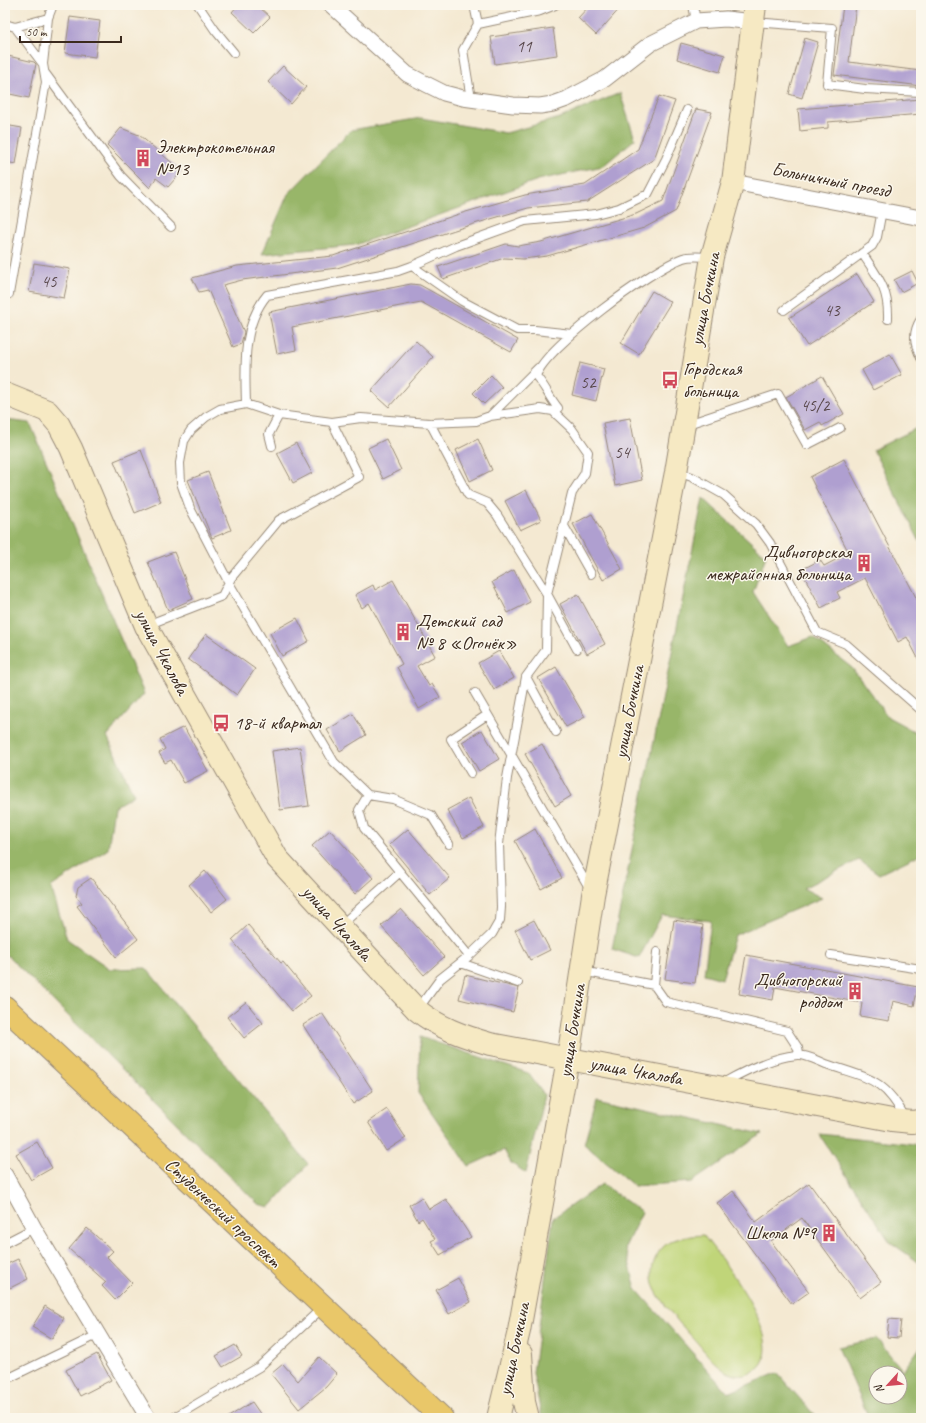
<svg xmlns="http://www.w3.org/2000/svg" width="926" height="1423" font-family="Caveat,sans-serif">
  <rect width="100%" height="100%" fill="#fbf7ec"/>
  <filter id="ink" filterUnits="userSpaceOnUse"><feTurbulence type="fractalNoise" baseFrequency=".025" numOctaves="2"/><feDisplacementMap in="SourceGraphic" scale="8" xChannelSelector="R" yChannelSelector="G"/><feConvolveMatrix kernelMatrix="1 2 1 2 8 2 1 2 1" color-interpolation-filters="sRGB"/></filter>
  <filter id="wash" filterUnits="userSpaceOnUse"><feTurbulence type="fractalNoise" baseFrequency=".012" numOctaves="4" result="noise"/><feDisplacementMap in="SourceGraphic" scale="16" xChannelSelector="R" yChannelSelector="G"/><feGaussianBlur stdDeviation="0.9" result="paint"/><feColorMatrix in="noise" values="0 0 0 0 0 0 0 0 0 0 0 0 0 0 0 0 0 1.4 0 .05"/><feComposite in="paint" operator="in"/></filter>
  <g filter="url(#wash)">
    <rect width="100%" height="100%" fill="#f4e9d2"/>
    <path fill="#c0d579" stroke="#7e804c" d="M 703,1235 C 721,1258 787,1339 759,1367 C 753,1373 744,1377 735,1375 C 718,1371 705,1351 694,1339 C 682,1326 662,1304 655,1289 C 648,1274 653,1253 668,1243 C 678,1237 691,1236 703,1235 Z"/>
    <path fill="#98b669" stroke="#6a7044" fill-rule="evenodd" d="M 620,93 L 635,139 L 603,166 L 538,180 L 355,245 L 262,254 L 288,194 L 351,130 L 421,118 L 506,133 L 560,118 Z
      M 5,420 L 30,423 L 144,694 L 107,736 L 134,795 L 114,807 L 108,849 L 51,887 L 67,939 L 110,969 L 146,968 L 308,1164 L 270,1207 L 258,1204 L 5,953 Z
      M 921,426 L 921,544 L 873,450 Z
      M 703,498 L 766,556 L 753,592 L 788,646 L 813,637 L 852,668 L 888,717 L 921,735 L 921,854 L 879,874 L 859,860 L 803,888 L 822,898 L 735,935 L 722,979 L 704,974 L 711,921 L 662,915 L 639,958 L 612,949 Z
      M 420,1037 L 528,1073 L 544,1095 L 526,1173 L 511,1163 L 504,1150 L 469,1166 L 418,1093 Z
      M 597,1097 L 762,1134 L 692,1182 L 634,1186 L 584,1144 Z
      M 819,1134 L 914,1144 L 921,1152 L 921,1264 L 890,1242 Z
      M 602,1184 L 642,1212 L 625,1247 L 636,1289 L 728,1393 L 777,1373 L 817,1418 L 542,1418 L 533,1373 L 553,1218 Z
      M 877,1339 L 903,1371 L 921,1346 L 921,1418 L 869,1418 L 838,1347 ZM 876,1373 L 900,1373 L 900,1397 L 876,1397 Z"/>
    <g id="blocks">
      <path fill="#af9fd0" d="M 238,5 L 257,5 L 270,17 L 254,33 L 232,12 Z
        M 590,5 L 623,5 L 596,35 L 578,18 Z
        M 843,5 L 856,5 L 849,62 L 921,71 L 921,86 L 834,75 Z
        M 70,17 L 100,21 L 95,57 L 65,53 Z
        M 553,28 L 557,55 L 495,64 L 491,37 Z
        M 805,38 L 818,42 L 802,98 L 789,94 Z
        M 681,43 L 725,55 L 720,72 L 677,59 Z
        M 8,56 L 34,62 L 36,64 L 29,98 L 5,93 L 5,68 Z
        M 283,66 L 306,87 L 291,104 L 268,82 Z
        M 659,96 L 675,101 L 654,159 L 587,202 L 528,208 L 464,227 L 337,268 L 242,280 L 223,285 L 244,332 L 241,344 L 233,347 L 208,290 L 199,292 L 192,278 L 237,266 L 333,256 L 459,214 L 525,195 L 585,185 L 638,149 Z
        M 921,99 L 921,114 L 828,122 L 828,128 L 800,131 L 798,109 Z
        M 696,109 L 712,112 L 676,211 L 644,228 L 547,256 L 523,259 L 504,258 L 443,279 L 438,267 L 506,244 L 518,246 L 541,242 L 636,214 L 663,201 Z
        M 5,125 L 22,128 L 16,164 L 5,162 Z
        M 121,128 L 139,135 L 182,171 L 168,187 L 156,178 L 150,188 L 107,145 Z
        M 34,263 L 70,269 L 64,298 L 29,292 Z
        M 912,271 L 918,283 L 901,292 L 894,280 Z
        M 857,274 L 874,302 L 807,346 L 789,318 Z
        M 411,284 L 420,285 L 518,340 L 511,352 L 421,302 L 292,327 L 296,350 L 277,354 L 269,312 Z
        M 652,291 L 671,302 L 639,354 L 621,343 Z
        M 416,341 L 433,357 L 389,407 L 371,391 Z
        M 890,354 L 902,375 L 873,390 L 862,370 Z
        M 580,363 L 604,369 L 596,401 L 572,395 Z
        M 491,375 L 502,387 L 484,404 L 473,393 Z
        M 822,376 L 844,414 L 822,426 L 820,422 L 805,430 L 786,397 Z
        M 630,418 L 642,480 L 615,486 L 603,423 Z
        M 386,439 L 401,470 L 383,479 L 368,448 Z
        M 478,439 L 492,470 L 470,481 L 456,450 Z
        M 296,443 L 312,473 L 293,483 L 277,453 Z
        M 141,450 L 161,502 L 135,513 L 114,461 Z
        M 844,459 L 921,607 L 921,664 L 907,637 L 898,642 L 865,578 L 837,592 L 840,598 L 821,608 L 801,570 L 820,560 L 824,566 L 849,553 L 810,477 Z
        M 208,472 L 231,530 L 212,538 L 188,480 Z
        M 526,490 L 541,520 L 520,530 L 505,501 Z
        M 592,514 L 622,569 L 603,580 L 573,524 Z
        M 174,552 L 193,599 L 168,610 L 148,562 Z
        M 514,570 L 530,602 L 508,613 L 492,582 Z
        M 393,580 L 435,656 L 417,666 L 429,686 L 432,684 L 440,697 L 419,709 L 397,667 L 402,664 L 369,603 L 362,608 L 355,595 L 373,585 L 375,590 Z
        M 578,594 L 605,644 L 587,654 L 560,604 Z
        M 297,618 L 309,641 L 282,656 L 270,633 Z
        M 206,634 L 255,669 L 237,695 L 188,659 Z
        M 499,651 L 514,678 L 494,690 L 478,663 Z
        M 556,667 L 585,717 L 566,727 L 538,678 Z
        M 353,714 L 366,735 L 340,751 L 327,730 Z
        M 184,727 L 208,771 L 184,783 L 171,760 L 165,763 L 159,753 L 165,749 L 160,739 Z
        M 482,730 L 499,759 L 479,771 L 462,742 Z
        M 542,744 L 571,796 L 555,806 L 525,754 Z
        M 300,747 L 309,806 L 280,810 L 272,751 Z
        M 469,798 L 484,827 L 463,838 L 447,810 Z
        M 408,829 L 450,878 L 430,895 L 389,845 Z
        M 535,829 L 562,878 L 541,889 L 515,841 Z
        M 330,830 L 373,878 L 355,894 L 312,846 Z
        M 205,871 L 227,899 L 211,912 L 189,885 Z
        M 91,878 L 138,939 L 116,957 L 77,906 L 82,903 L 76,896 L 78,887 Z
        M 401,909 L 444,957 L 424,975 L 381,926 Z
        M 534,920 L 550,950 L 530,960 L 515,930 Z
        M 674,920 L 703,925 L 695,983 L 665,979 Z
        M 248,925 L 281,963 L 283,962 L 311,996 L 292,1011 L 232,940 Z
        M 746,955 L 918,987 L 914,1006 L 893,1001 L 889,1021 L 860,1016 L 862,1003 L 775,987 L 773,1000 L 739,994 Z
        M 465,975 L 519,988 L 513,1012 L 459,999 Z
        M 246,1002 L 263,1023 L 244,1038 L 227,1017 Z
        M 322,1013 L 373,1091 L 353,1104 L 303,1025 Z
        M 387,1109 L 406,1138 L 386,1151 L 368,1122 Z
        M 37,1142 L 52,1168 L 31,1180 L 16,1154 Z
        M 809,1183 L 881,1282 L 860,1298 L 802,1218 L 771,1241 L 809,1292 L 792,1304 L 717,1203 L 733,1191 L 756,1222 Z
        M 422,1197 L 429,1209 L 446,1199 L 471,1237 L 440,1255 L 431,1241 L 435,1239 L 422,1218 L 418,1221 L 409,1205 Z
        M 87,1228 L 113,1251 L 107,1257 L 132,1283 L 115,1300 L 102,1286 L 106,1282 L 69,1249 Z
        M 18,1259 L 28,1279 L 10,1288 L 5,1279 L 5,1265 Z
        M 458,1278 L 471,1302 L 449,1314 L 436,1290 Z
        M 45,1306 L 64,1318 L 52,1339 L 32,1327 Z
        M 889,1319 L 901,1320 L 899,1338 L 887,1337 Z
        M 235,1345 L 242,1356 L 223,1367 L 216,1356 Z
        M 97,1354 L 111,1380 L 80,1396 L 66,1370 Z
        M 319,1357 L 337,1374 L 326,1387 L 299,1409 L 271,1374 L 283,1364 L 298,1381 Z
        M 252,1402 L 263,1418 L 227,1418 Z"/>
    </g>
  </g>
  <g filter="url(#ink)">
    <use href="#blocks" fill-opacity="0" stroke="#988a78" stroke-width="1"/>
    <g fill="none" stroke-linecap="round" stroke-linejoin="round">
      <g stroke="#988a78" stroke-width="10">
        <path id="lane" d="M 198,5 L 215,30 L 234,53
          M 474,5 L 478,24
          M 693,5 L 696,21
          M 755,22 L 832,28 L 827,84 L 865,89 L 921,92
          M 5,24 L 15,27 L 48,18 L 53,5
          M 43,64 L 48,18
          M 45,73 L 121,176 L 171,227
          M 471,99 L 463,50 L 478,24 L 540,11 L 555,5
          M 862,253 C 878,277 889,289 888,319
          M 412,266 L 456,246 L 525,221 L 596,214 L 619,208 L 648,194 L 666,159 L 687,110
          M 9,294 L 46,82 L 43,64 L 15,27
          M 784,310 L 872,246 L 877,237 L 882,210
          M 921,319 C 912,333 914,343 921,358
          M 246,404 C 245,367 242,325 267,295 L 398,271 L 412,266 L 462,301 L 517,330 L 535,330 L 572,334
          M 279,415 L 246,404 L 220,409 L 206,417 L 191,430 L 184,441 L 180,463 L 181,483 L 190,508 L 229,583 L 334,762 L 368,795 L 359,810 L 364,828 L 400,872 L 340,926
          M 490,416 L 538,368
          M 430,423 L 468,495 L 487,503 L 497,515 L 547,594 L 577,649
          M 685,425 L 778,394 L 807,445 L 840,428
          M 272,446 L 269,434 L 279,415 L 332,422
          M 677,472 L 692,477 L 724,495 L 756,524 L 770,543 L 817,632 L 846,644 L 921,710
          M 564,526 L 591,574
          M 147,625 L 222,596 L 231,578 L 279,520 L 359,477 L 332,422 L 361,418 L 430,423 L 476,421 L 490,416 L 540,409 L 553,411
          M 526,677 L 556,732
          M 475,693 L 590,889
          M 471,773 L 451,739 L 487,715
          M 368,795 L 393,799 L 431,815 L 449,844
          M 400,872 L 469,956
          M 831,955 L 921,969
          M 461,963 L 518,983
          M 582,971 L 654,985 L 666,1002 L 787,1031 L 798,1048 L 799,1054
          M 654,985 L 657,952
          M 418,1009 L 440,979 L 469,956 L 492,934 L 500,920 L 501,907 L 499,844 L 507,778 L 526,677 L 546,650 L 547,594 L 572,493 L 585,473 L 588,452 L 572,429 L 553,411 L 558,408 C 549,397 545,386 536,376 C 545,347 652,269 683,258 C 691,255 702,257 711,257
          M 723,1083 C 744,1071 773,1057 797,1055 C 806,1054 818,1061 826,1064 C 869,1079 883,1077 906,1119
          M 5,1243 L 34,1228
          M 5,1380 L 97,1335
          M 173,1418 L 259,1367 L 323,1307"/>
      </g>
      <g stroke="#988a78" stroke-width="17">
        <path id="street" d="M 331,5 L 407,74 L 428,85 L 444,93 L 463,98 L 513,105 L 540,106 L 553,104 L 567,99 L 605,79 L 650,44 L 696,21 L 726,19 L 753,22
          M 733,182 L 921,218
          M 5,1175 L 34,1228 L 148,1418"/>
      </g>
      <g stroke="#988a78" stroke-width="24">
        <path id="secondary" d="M 5,394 L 47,411 L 59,425 L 71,448 L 146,626 L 277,858 L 417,1010 C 439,1028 463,1036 490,1044 L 892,1120 L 912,1122 L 921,1121
          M 521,1354 L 524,1402 L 528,1418
          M 498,1418 L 519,1331 L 568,1059 L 593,895 L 676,472 L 712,257 L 733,182 L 755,5"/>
      </g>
      <g stroke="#988a78" stroke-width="24">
        <path id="highway" d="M 5,1007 L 442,1418"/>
      </g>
      <use href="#lane" stroke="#fff" stroke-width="8"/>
      <use href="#street" stroke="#fff" stroke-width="15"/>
      <use href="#secondary" stroke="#f6e9c3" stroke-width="22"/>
      <use href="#highway" stroke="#e9c769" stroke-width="22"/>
    </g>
  </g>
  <defs>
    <g id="building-bare" transform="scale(1.38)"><path d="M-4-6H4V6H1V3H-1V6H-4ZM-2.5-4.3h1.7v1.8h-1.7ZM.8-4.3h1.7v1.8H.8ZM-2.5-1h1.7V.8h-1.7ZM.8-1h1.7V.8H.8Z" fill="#d1495b" stroke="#fbf7ec" stroke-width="2.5" paint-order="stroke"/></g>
    <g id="bus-bare" transform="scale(1.38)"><path d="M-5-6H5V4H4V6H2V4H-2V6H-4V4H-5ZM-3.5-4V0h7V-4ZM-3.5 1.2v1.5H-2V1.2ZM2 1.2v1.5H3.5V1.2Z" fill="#d1495b" stroke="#fbf7ec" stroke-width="2.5" paint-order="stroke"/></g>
  </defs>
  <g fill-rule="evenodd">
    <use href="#building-bare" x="143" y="158"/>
    <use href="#bus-bare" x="670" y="380"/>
    <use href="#building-bare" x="864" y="563"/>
    <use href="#building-bare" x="403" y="632"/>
    <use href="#bus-bare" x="221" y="723"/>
    <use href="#building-bare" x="855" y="991"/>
    <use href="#building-bare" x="829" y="1233"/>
  </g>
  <g text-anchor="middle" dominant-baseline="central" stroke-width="3" stroke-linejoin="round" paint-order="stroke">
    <g font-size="17" fill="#58474a">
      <text x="524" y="46">11</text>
      <text x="49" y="281">45</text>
      <text x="832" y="310">43</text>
      <text x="588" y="382">52</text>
      <text x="815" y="405">45/2</text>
      <text x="622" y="452">54</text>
    </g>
    <g font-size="19" fill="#3b2a1e" stroke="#fbf7ec" text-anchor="start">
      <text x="156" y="147">Электрокотельная<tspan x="156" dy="22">№13</tspan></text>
      <text x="683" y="369">Городская<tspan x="683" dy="22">больница</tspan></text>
      <text x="851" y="552" text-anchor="end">Дивногорская<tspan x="851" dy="22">межрайонная больница</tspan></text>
      <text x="416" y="621">Детский сад<tspan x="416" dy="22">№ 8 «Огонёк»</tspan></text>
      <text x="234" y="723">18-й квартал</text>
      <text x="842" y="980" text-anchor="end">Дивногорский<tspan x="842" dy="22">роддом</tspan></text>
      <text x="816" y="1233" text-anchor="end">Школа №9</text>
    </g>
    <g font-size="19" fill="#3b2a1e" stroke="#fbf7ec">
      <text transform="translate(831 180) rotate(11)">Больничный проезд</text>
      <text transform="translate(705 299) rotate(-79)">улица Бочкина</text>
      <text transform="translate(162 652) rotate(62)">улица Чкалова</text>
      <text transform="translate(629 712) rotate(-79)">улица Бочкина</text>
      <text transform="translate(337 923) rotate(48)">улица Чкалова</text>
      <text transform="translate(572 1031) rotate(-81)">улица Бочкина</text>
      <text transform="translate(636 1071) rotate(10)">улица Чкалова</text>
      <text transform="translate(223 1213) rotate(43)">Студенческий проспект</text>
      <text transform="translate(514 1349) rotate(-78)">улица Бочкина</text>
    </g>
  </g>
  <rect width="926" height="1423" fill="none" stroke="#fbf7ec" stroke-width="20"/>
  <g transform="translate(888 1385) rotate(243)"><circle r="19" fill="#fbf7ec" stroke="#aea59a"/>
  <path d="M0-3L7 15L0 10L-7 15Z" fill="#d1495b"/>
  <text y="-6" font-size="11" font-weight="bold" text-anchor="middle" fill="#3b2a1e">N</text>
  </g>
  <path d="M20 36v6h101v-6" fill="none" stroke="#3b2a1e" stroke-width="2"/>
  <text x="26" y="36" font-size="12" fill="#3b2a1e" stroke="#fbf7ec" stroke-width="3" paint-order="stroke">50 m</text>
</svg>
